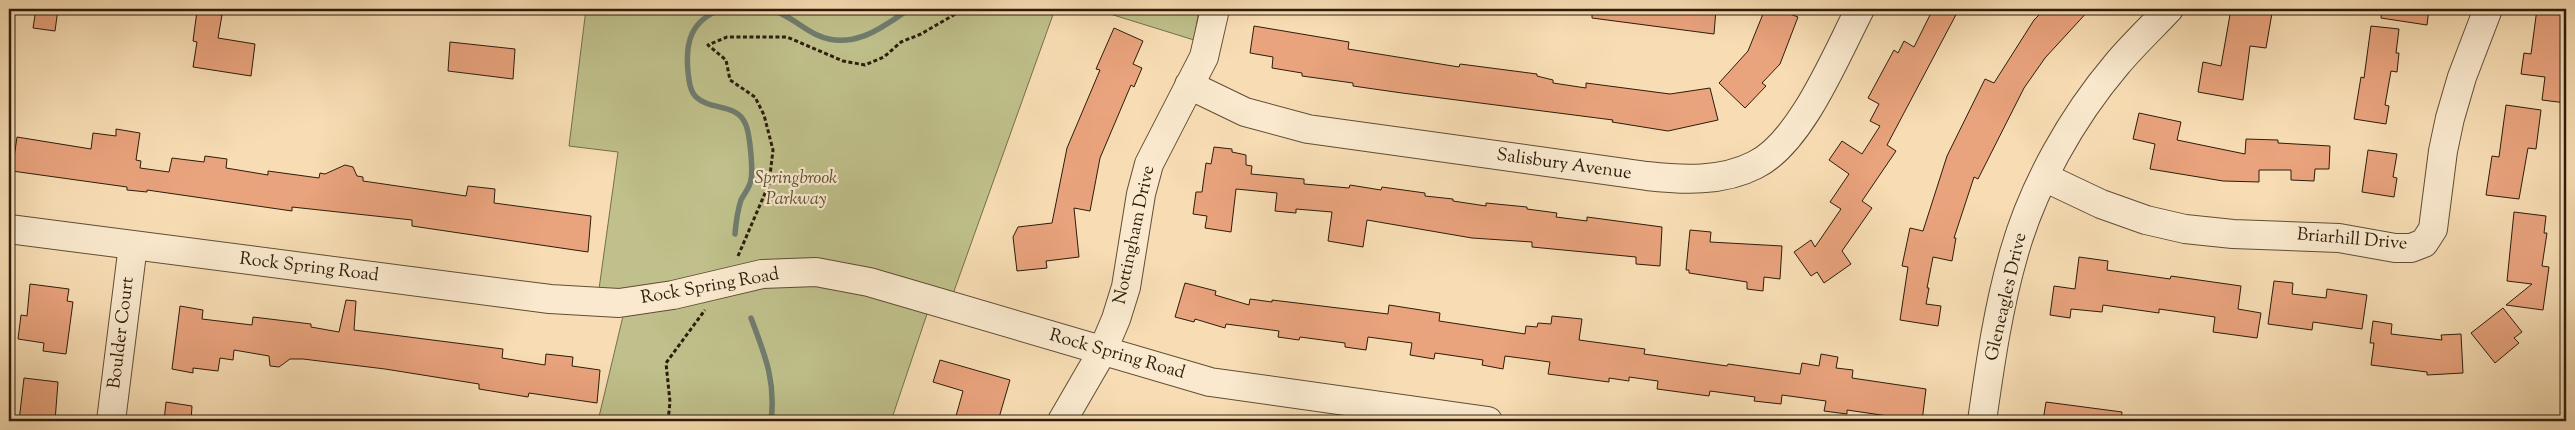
<svg xmlns="http://www.w3.org/2000/svg" width="2575" height="430" font-family="'Sorts Mill Goudy',serif">
  <rect width="100%" height="100%" fill="#f8ddb4"/>
  <filter id="stains"><feTurbulence type="fractalNoise" baseFrequency=".004" numOctaves="4"/><feColorMatrix values="0 0 0 0 .2 0 0 0 0 .09 0 0 0 0 .02 0 0 0 .5 -.17"/></filter>
  <radialGradient id="worn" r=".72"><stop offset=".6" stop-color="#630" stop-opacity="0"/><stop offset="1" stop-color="#630" stop-opacity=".3"/></radialGradient>
  <path fill="#bfc08b" stroke="#766e4b" d="M 586,9 L 1055,9 L 953,294 L 927,314 L 891,421 L 598,421 L 623,316 L 599,289 L 618,152 L 569,146 Z
    M 1094,9 L 1199,9 L 1194,40 Z"/>
  <g fill="none" stroke-linecap="round" stroke-linejoin="round">
    <path stroke="#707c6f" stroke-width="5.5" d="M 722,9 C 691,20 685,42 688,72 C 689,81 690,91 696,97 C 711,111 736,103 745,123 C 750,132 753,169 751,180 C 750,187 744,194 741,200 C 737,212 736,222 735,234
      M 769,9 C 787,13 800,27 817,35 C 852,51 882,28 909,9
      M 751,318 C 765,355 776,381 771,421"/>
  </g>
  <path fill="#e9a37d" stroke="#2c1d0b" d="M 36,9 L 58,9 L 55,31 L 33,28 Z
    M 1592,9 L 1716,9 L 1714,34 L 1592,18 Z
    M 1765,9 L 1777,9 L 1798,17 L 1780,64 L 1762,83 L 1766,86 L 1745,108 L 1719,83 L 1748,51 Z
    M 1933,9 L 1959,9 L 1887,145 L 1896,151 L 1862,201 L 1872,208 L 1842,251 L 1851,264 L 1824,283 L 1817,272 L 1811,276 L 1794,252 L 1811,240 L 1815,247 L 1841,209 L 1830,202 L 1849,174 L 1829,160 L 1842,141 L 1862,154 L 1880,126 L 1870,121 L 1879,104 L 1868,98 L 1894,50 L 1898,53 L 1904,41 L 1914,47 Z
    M 2045,9 L 2090,9 L 2045,58 L 2024,88 L 1978,179 L 1974,177 L 1954,238 L 1956,238 L 1952,261 L 1933,257 L 1927,288 L 1929,288 L 1926,304 L 1941,306 L 1938,326 L 1900,320 L 1908,267 L 1902,266 L 1910,228 L 1923,231 L 1947,156 L 1985,79 L 1994,83 L 2034,20 Z
    M 2231,9 L 2272,13 L 2266,48 L 2250,46 L 2243,100 L 2198,92 L 2203,62 L 2221,66 Z
    M 2382,9 L 2429,9 L 2427,25 L 2381,18 Z
    M 2537,9 L 2566,9 L 2563,30 L 2566,30 L 2562,58 L 2566,59 L 2566,103 L 2542,100 L 2545,77 L 2521,74 L 2524,53 L 2531,54 Z
    M 197,11 L 222,15 L 218,38 L 255,44 L 251,76 L 193,67 L 197,42 L 193,41 Z
    M 1254,26 L 1349,42 L 1348,49 L 1459,67 L 1460,64 L 1537,74 L 1537,76 L 1553,80 L 1553,83 L 1586,88 L 1586,83 L 1670,94 L 1710,88 L 1718,120 L 1668,131 L 1612,122 L 1613,120 L 1402,93 L 1353,86 L 1353,83 L 1302,76 L 1302,73 L 1272,68 L 1273,57 L 1250,53 Z
    M 2371,26 L 2399,29 L 2396,53 L 2399,53 L 2397,72 L 2391,71 L 2385,105 L 2389,106 L 2386,124 L 2354,119 L 2361,77 L 2364,78 Z
    M 1114,28 L 1143,41 L 1133,64 L 1142,68 L 1134,87 L 1131,85 L 1100,158 L 1090,211 L 1074,208 L 1079,257 L 1046,261 L 1047,268 L 1017,271 L 1013,237 L 1018,227 L 1052,223 L 1067,148 L 1100,70 L 1096,69 Z
    M 450,42 L 515,49 L 513,79 L 448,71 Z
    M 2506,105 L 2541,110 L 2536,149 L 2528,148 L 2519,199 L 2486,195 L 2492,156 L 2499,157 Z
    M 2139,113 L 2181,122 L 2177,140 L 2245,154 L 2246,139 L 2278,140 L 2278,143 L 2330,146 L 2329,169 L 2315,169 L 2314,181 L 2291,180 L 2291,170 L 2259,170 L 2259,182 L 2223,181 L 2150,169 L 2155,144 L 2133,139 Z
    M 116,129 L 140,133 L 136,160 L 141,161 L 140,168 L 169,172 L 172,158 L 204,162 L 205,156 L 227,159 L 226,168 L 268,175 L 268,171 L 319,178 L 320,173 L 325,174 L 345,165 L 353,167 L 357,176 L 363,177 L 363,181 L 466,196 L 468,186 L 495,189 L 494,203 L 591,216 L 588,252 L 412,226 L 412,220 L 292,207 L 292,211 L 147,190 L 147,192 L 127,190 L 127,187 L 12,171 L 17,137 L 91,149 L 93,133 L 116,136 Z
    M 1214,147 L 1232,149 L 1232,152 L 1246,155 L 1246,165 L 1252,166 L 1251,174 L 1304,179 L 1304,184 L 1349,188 L 1350,185 L 1381,190 L 1382,187 L 1425,193 L 1425,196 L 1453,199 L 1453,201 L 1486,206 L 1486,203 L 1527,207 L 1527,209 L 1557,213 L 1556,217 L 1587,221 L 1587,217 L 1662,227 L 1660,266 L 1636,264 L 1636,257 L 1532,247 L 1532,242 L 1472,238 L 1367,220 L 1363,247 L 1328,241 L 1332,212 L 1296,209 L 1296,213 L 1275,211 L 1277,193 L 1236,189 L 1231,232 L 1205,228 L 1207,216 L 1193,214 L 1196,192 L 1202,192 L 1206,163 L 1211,164 Z
    M 2368,150 L 2397,154 L 2393,177 L 2397,178 L 2394,197 L 2362,192 Z
    M 2514,212 L 2546,216 L 2544,233 L 2547,233 L 2542,266 L 2549,267 L 2543,310 L 2506,305 L 2532,284 L 2507,281 Z
    M 1690,230 L 1711,232 L 1710,242 L 1782,246 L 1780,279 L 1764,277 L 1763,291 L 1747,289 L 1747,282 L 1689,273 L 1689,270 L 1686,270 Z
    M 2079,257 L 2108,261 L 2107,270 L 2170,279 L 2171,276 L 2241,286 L 2238,309 L 2261,313 L 2257,338 L 2213,332 L 2215,317 L 2159,309 L 2159,313 L 2103,305 L 2102,312 L 2071,309 L 2070,318 L 2050,315 L 2054,286 L 2075,289 Z
    M 2274,281 L 2293,283 L 2292,294 L 2326,298 L 2327,289 L 2367,295 L 2362,329 L 2313,322 L 2312,330 L 2268,324 Z
    M 1185,283 L 1216,291 L 1215,295 L 1249,305 L 1250,299 L 1272,302 L 1272,300 L 1388,314 L 1389,305 L 1440,313 L 1439,321 L 1525,334 L 1526,326 L 1537,327 L 1538,323 L 1551,324 L 1552,316 L 1582,319 L 1579,340 L 1645,349 L 1644,354 L 1727,366 L 1728,364 L 1800,374 L 1802,363 L 1819,366 L 1821,354 L 1838,357 L 1836,368 L 1853,370 L 1852,378 L 1926,389 L 1922,421 L 1847,410 L 1847,414 L 1824,411 L 1826,401 L 1782,395 L 1781,404 L 1754,401 L 1755,397 L 1710,391 L 1709,396 L 1657,389 L 1658,381 L 1629,377 L 1629,381 L 1609,378 L 1609,382 L 1548,374 L 1550,362 L 1505,356 L 1503,369 L 1482,365 L 1483,360 L 1435,353 L 1434,359 L 1410,355 L 1412,343 L 1368,337 L 1366,350 L 1345,347 L 1345,343 L 1300,337 L 1299,340 L 1278,337 L 1279,331 L 1226,324 L 1225,328 L 1195,319 L 1194,322 L 1175,317 Z
    M 30,284 L 69,289 L 67,301 L 73,302 L 66,354 L 43,351 L 44,343 L 18,339 L 21,315 L 27,316 Z
    M 346,300 L 356,301 L 354,330 L 503,349 L 502,358 L 545,365 L 546,354 L 573,357 L 572,366 L 600,370 L 597,403 L 529,393 L 528,397 L 479,389 L 479,384 L 385,369 L 303,359 L 290,359 L 279,367 L 270,366 L 269,356 L 234,350 L 233,360 L 220,358 L 218,371 L 193,368 L 193,373 L 172,369 L 180,306 L 203,310 L 202,319 L 252,325 L 253,317 L 311,324 L 311,327 L 339,332 Z
    M 2503,308 L 2522,332 L 2514,338 L 2519,343 L 2495,363 L 2471,333 Z
    M 2373,321 L 2392,324 L 2391,334 L 2442,340 L 2441,335 L 2461,334 L 2463,373 L 2427,375 L 2427,372 L 2371,365 L 2374,343 L 2370,343 Z
    M 940,360 L 1010,380 L 998,421 L 974,421 L 956,416 L 963,391 L 933,382 Z
    M 24,378 L 58,382 L 55,421 L 19,421 Z
    M 166,402 L 192,406 L 191,421 L 164,421 Z
    M 2046,402 L 2122,412 L 2121,421 L 2043,421 Z"/>
  <g fill="none" stroke-linecap="round" stroke-linejoin="round">
    <g stroke="#5f4d35" stroke-width="30">
      <path id="minor" d="M 1189,85 L 1245,112 L 1308,129 L 1647,176 C 1683,180 1722,182 1755,165 C 1801,143 1837,53 1860,9
        M 2044,177 L 2101,204 L 2146,220 L 2185,229 L 2233,234 L 2339,238 L 2395,248 L 2411,248 L 2424,243 L 2433,229 L 2443,151 L 2450,118 L 2462,77 L 2488,9
        M 9,229 L 550,299 L 619,303 L 673,295 L 762,274 L 816,272 L 869,282 L 1210,382 L 1488,421
        M 111,421 L 133,245
        M 1062,421 L 1102,352 L 1116,319 L 1126,287 L 1141,194 L 1149,164 L 1204,57 L 1215,9
        M 1982,421 C 1990,365 1998,308 2014,253 C 2033,186 2072,117 2117,64 C 2133,45 2152,27 2169,9"/>
    </g>
    <path stroke="#2c1d0b" stroke-width="3" stroke-dasharray="4 2.5" stroke-linecap="butt" d="M 738,256 L 769,184 L 773,150 L 764,115 L 755,97 L 730,80 L 726,60 L 708,45 L 727,37 L 787,37 L 843,61 L 865,65 L 884,57 L 901,42 L 921,34 L 964,9
      M 668,421 L 670,402 L 666,363 L 705,310"/>
    <use href="#minor" stroke="#fae9ce" stroke-width="28"/>
  </g>
  <g text-anchor="middle" dominant-baseline="central" stroke-width="4.5" stroke-linejoin="round" paint-order="stroke">
    <g font-size="18" fill="#2c1d0b" stroke="#fae9ce">
      <text transform="translate(1564 165) rotate(8)">Salisbury Avenue</text>
      <text transform="translate(1135 235) rotate(-78)">Nottingham Drive</text>
      <text transform="translate(2352 240) rotate(5)">Briarhill Drive</text>
      <text transform="translate(309 268) rotate(7)">Rock Spring Road</text>
      <text transform="translate(710 287) rotate(-10)">Rock Spring Road</text>
      <text transform="translate(2007 297) rotate(-77)">Gleneagles Drive</text>
      <text transform="translate(122 333) rotate(-83)">Boulder Court</text>
      <text transform="translate(1117 355) rotate(16)">Rock Spring Road</text>
    </g>
    <g font-size="18" font-style="italic" fill="#584e31" stroke="#fae9ce">
      <text x="796" y="179">Springbrook<tspan x="796" dy="21">Parkway</tspan></text>
    </g>
  </g>
  <rect width="2575" height="430" fill="none" stroke="#f8ddb4" stroke-width="30"/>
  <rect x="10" y="10" width="2555" height="410" fill="none" stroke="#2c1d0b" stroke-width="2.5"/>
  <rect x="15" y="15" width="2545" height="400" fill="none" stroke="#2c1d0b"/>
  <rect width="100%" height="100%" filter="url(#stains)"/>
  <rect width="100%" height="100%" fill="url(#worn)"/>
</svg>
